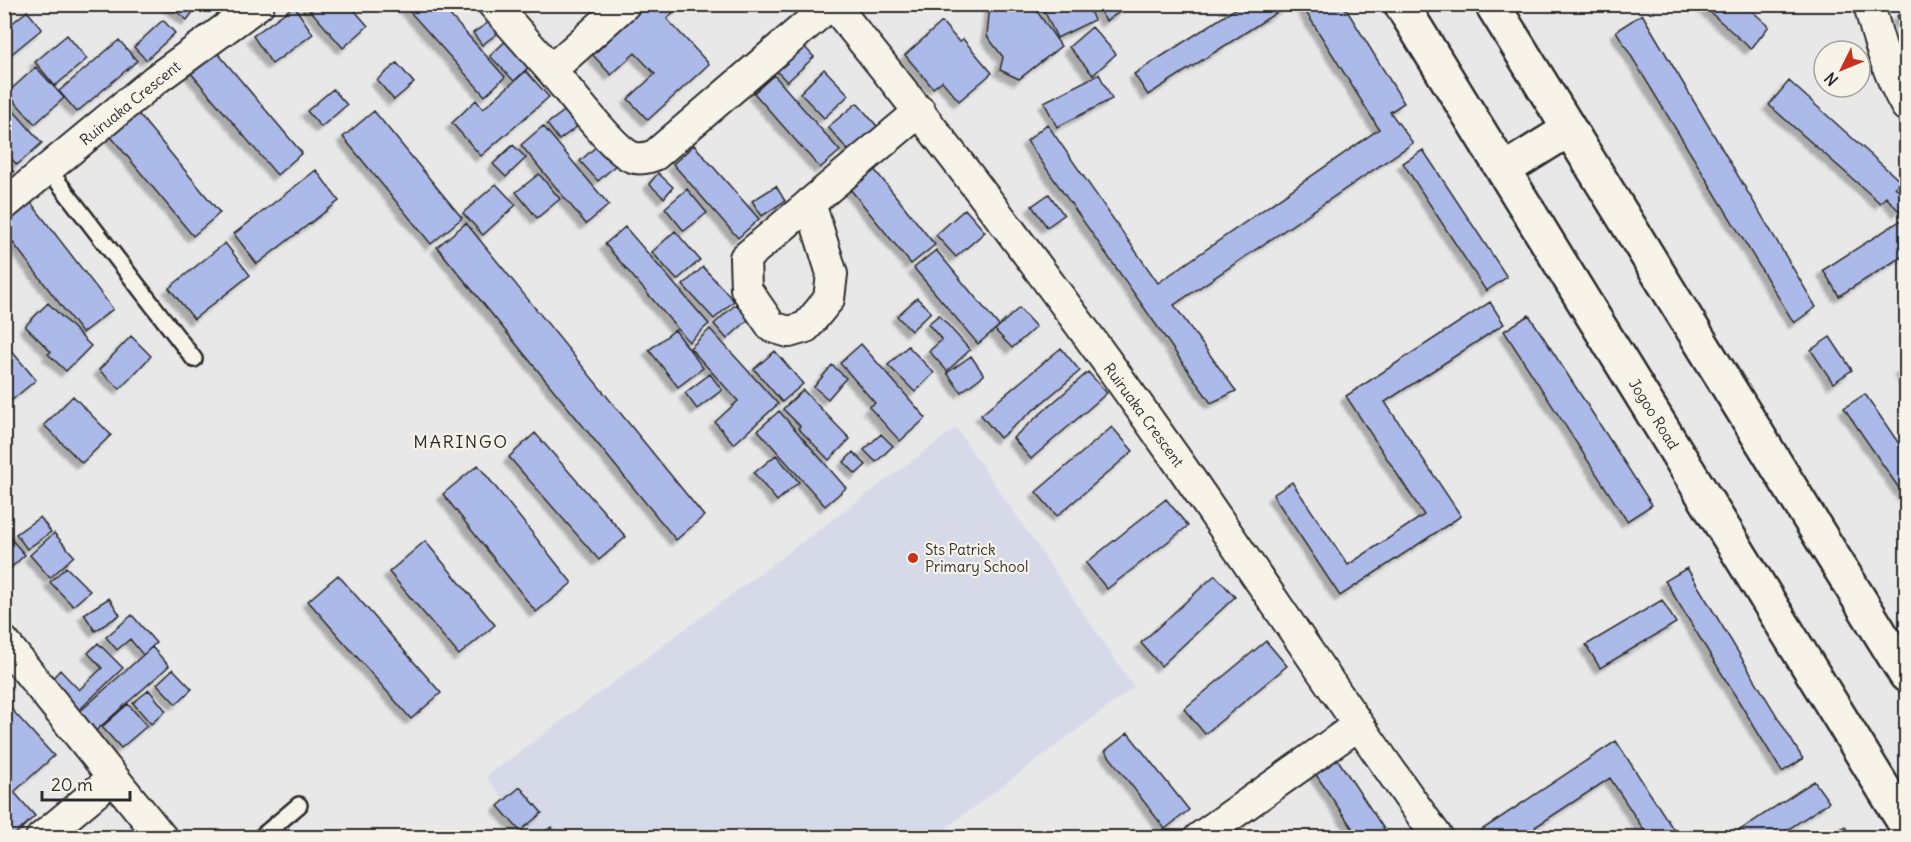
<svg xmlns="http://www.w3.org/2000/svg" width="1911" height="842" font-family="Delius,sans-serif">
  <defs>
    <filter id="shadow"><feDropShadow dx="-5.5" dy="5.5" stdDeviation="1.5" flood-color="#0004"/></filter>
  </defs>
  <rect width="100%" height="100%" fill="#e8e8e8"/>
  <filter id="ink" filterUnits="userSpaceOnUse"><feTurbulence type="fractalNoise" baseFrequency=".0167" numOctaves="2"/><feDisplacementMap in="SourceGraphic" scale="12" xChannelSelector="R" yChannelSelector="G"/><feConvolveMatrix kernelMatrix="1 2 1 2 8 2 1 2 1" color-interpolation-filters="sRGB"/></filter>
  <g filter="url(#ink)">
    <path fill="#d6dae8" d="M 956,428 L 1134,687 L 934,837 L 534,837 L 486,777 Z"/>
    <path fill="#abbae9" stroke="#2b2b2b" stroke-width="1.5" filter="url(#shadow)" d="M 4,4 L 17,4 L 4,16 Z
      M 167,4 L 199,4 L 187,20 Z
      M 305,4 L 349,4 L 368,26 L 343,48 Z
      M 403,4 L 440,4 L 505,77 L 485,96 Z
      M 648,4 L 681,4 L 667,19 L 709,64 L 648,120 L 628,99 L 655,74 L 635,53 L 611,75 L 593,55 Z
      M 990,4 L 1032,4 L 1061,46 L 1019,79 L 1000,70 L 1003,57 L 987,36 Z
      M 1041,4 L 1087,4 L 1094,20 L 1057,38 Z
      M 1095,4 L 1124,4 L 1126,8 L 1106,21 Z
      M 1243,4 L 1290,4 L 1148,95 L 1134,74 Z
      M 1301,4 L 1343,4 L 1404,103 L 1390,112 L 1413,143 L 1174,305 L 1236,391 L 1211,403 L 1027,141 L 1047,124 L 1158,283 L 1379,129 Z
      M 1701,4 L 1744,4 L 1769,26 L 1751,49 Z
      M 294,6 L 313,34 L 272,64 L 253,36 Z
      M 27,11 L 42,29 L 4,60 L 4,30 Z
      M 1906,11 L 1906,31 L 1897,16 Z
      M 1642,14 L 1816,307 L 1794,323 L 1616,31 Z
      M 498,16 L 506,27 L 482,45 L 473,33 Z
      M 163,20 L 175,33 L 146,60 L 134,47 Z
      M 942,22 L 959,42 L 963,39 L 992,73 L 959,101 L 942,81 L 933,88 L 905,55 Z
      M 1092,27 L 1116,54 L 1093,75 L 1069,47 Z
      M 67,35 L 87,59 L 55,86 L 35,62 Z
      M 512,35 L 536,60 L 514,81 L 490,56 Z
      M 119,40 L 137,61 L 77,112 L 59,91 Z
      M 801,43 L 814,57 L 787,82 L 775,69 Z
      M 210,44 L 302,153 L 277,175 L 184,65 Z
      M 397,63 L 414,83 L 394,100 L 377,80 Z
      M 36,67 L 64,98 L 35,124 L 7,93 Z
      M 824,69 L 849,95 L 824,118 L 800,93 Z
      M 526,71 L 549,97 L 481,156 L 452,123 L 476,100 L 483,109 Z
      M 1099,74 L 1112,99 L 1057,127 L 1044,102 Z
      M 774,75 L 840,151 L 820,168 L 754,93 Z
      M 1789,81 L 1901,182 L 1895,187 L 1906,197 L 1906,203 L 1899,211 L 1886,197 L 1880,203 L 1769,105 Z
      M 333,89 L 347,105 L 321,127 L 307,111 Z
      M 857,103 L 882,132 L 853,156 L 828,127 Z
      M 131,105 L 220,213 L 193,236 L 103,127 Z
      M 571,106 L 583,122 L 559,140 L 547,124 Z
      M 13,110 L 42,143 L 17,165 L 4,150 L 4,117 Z
      M 374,111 L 462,218 L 431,244 L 343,137 Z
      M 543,126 L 609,205 L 586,224 L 521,145 Z
      M 599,144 L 617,164 L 598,181 L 580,161 Z
      M 513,145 L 526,158 L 506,177 L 493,164 Z
      M 694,145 L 759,219 L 738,238 L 673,164 Z
      M 1423,150 L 1507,277 L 1486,291 L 1403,163 Z
      M 4,162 L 14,172 L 4,180 Z
      M 870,164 L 935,245 L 911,264 L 846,184 Z
      M 316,170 L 339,201 L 257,264 L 234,234 Z
      M 658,173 L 673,187 L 664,198 L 649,184 Z
      M 539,174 L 560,199 L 537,218 L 516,192 Z
      M 496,184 L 516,205 L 483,235 L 463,213 Z
      M 776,186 L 785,201 L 762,216 L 752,201 Z
      M 687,189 L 707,213 L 684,231 L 665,208 Z
      M 1049,194 L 1064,215 L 1047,227 L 1032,206 Z
      M 25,195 L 113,309 L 82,333 L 4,231 L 4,211 Z
      M 965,209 L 985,232 L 956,257 L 936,235 Z
      M 1906,217 L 1906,254 L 1839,296 L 1823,270 Z
      M 466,223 L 704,516 L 676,540 L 437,247 Z
      M 625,227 L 709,324 L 689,342 L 605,244 Z
      M 675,231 L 700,260 L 677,280 L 652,252 Z
      M 225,243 L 250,275 L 194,319 L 169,288 Z
      M 936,250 L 999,326 L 978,344 L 914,268 Z
      M 703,267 L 734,301 L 714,319 L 683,285 Z
      M 917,298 L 931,312 L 911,331 L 897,316 Z
      M 1490,302 L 1504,324 L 1385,402 L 1461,516 L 1340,596 L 1273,495 L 1292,482 L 1348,565 L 1424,515 L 1346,396 Z
      M 48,303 L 91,346 L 66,371 L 48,354 L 51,352 L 25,326 Z
      M 736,304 L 749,319 L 727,339 L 714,324 Z
      M 1019,308 L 1036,327 L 1012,348 L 995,330 Z
      M 939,315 L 970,350 L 947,371 L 929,351 L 942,340 L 928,324 Z
      M 1529,315 L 1652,505 L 1627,521 L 1504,331 Z
      M 710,329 L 778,404 L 734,444 L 715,422 L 738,401 L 690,348 Z
      M 675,330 L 703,368 L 678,387 L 649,350 Z
      M 131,336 L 151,356 L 120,389 L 99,370 Z
      M 1830,337 L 1852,370 L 1833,383 L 1811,350 Z
      M 4,342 L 36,380 L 12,400 L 4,392 Z
      M 861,344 L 926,418 L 900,441 L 869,407 L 875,403 L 840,363 Z
      M 908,346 L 934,373 L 915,392 L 888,365 Z
      M 1061,348 L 1080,371 L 1000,438 L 981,415 Z
      M 775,351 L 803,384 L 782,402 L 754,369 Z
      M 971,356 L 984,375 L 961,392 L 947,373 Z
      M 832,365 L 846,378 L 828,399 L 814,387 Z
      M 1906,366 L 1906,380 L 1900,370 Z
      M 1088,372 L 1107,393 L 1031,459 L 1013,438 Z
      M 710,374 L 722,390 L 697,409 L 685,393 Z
      M 803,390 L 850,439 L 829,460 L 798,428 L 800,426 L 783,409 Z
      M 1865,394 L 1906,454 L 1906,496 L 1905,497 L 1844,408 Z
      M 73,396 L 111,435 L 82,463 L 44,425 Z
      M 779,411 L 846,488 L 825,506 L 758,430 Z
      M 1112,427 L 1133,451 L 1057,516 L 1036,492 Z
      M 535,433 L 626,537 L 599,560 L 509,457 Z
      M 881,434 L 893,446 L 876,462 L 864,450 Z
      M 853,452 L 866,465 L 856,474 L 844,462 Z
      M 776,455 L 799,482 L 777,501 L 754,473 Z
      M 478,465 L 572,583 L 536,612 L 443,494 Z
      M 1166,499 L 1188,526 L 1107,589 L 1086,563 Z
      M 40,517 L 51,532 L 27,549 L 16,534 Z
      M 4,531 L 25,555 L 5,573 L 4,572 Z
      M 54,533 L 74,556 L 50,578 L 30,555 Z
      M 425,541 L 495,625 L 459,655 L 389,572 Z
      M 66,567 L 90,591 L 73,606 L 50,582 Z
      M 1687,568 L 1803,759 L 1782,772 L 1665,581 Z
      M 338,575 L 441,693 L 411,719 L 308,601 Z
      M 1215,575 L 1235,597 L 1161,666 L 1141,643 Z
      M 109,598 L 120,615 L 95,631 L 84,614 Z
      M 1662,600 L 1676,623 L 1600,668 L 1586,645 Z
      M 132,615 L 156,643 L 143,655 L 130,639 L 117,650 L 106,637 Z
      M 1266,641 L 1287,666 L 1205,734 L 1184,709 Z
      M 98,643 L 123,668 L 77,712 L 48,683 L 60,670 L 79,690 L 102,668 L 88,653 Z
      M 152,647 L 169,666 L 92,734 L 75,716 Z
      M 173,669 L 192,689 L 176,704 L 157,684 Z
      M 149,690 L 166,711 L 151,724 L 133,703 Z
      M 4,701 L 54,756 L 14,792 L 35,816 L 11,838 L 4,838 Z
      M 128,704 L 147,726 L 121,748 L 102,727 Z
      M 1128,733 L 1189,810 L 1165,829 L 1105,751 Z
      M 1616,741 L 1679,838 L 1649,838 L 1610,778 L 1535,827 L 1542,838 L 1476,838 L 1474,835 Z
      M 1330,748 L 1390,838 L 1359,838 L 1308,763 Z
      M 1814,781 L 1829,802 L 1775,838 L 1728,838 Z
      M 520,787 L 542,813 L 520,831 L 498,806 Z
      M 1845,826 L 1851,838 L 1826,838 Z
      M 551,827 L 559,838 L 537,838 Z"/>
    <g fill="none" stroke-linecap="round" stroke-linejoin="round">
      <g stroke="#2b2b2b" stroke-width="20">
        <path id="service" d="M 48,169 L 194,359
          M 260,838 L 299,805"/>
      </g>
      <g stroke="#2b2b2b" stroke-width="34">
        <path id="minor" d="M 493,4 L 551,70
          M 625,4 L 551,70 C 567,88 613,150 632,157 C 640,160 647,158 655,155 L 831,4
          M 833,4 C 954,153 1069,306 1179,463 C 1266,588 1349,714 1438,838
          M 1869,4 C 1878,40 1888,74 1906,106
          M 810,203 L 832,274 L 829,299 L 806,327 L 789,332 L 772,327 L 746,289 L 745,258 L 920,111
          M 4,205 L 155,80 L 259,4
          M 4,642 L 162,838
          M 41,838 L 113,778
          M 1199,838 L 1357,726"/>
      </g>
      <g stroke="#2b2b2b" stroke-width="38">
        <path id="secondary" d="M 1401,4 L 1906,825
          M 1492,4 L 1906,675
          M 1504,170 L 1568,130"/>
      </g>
      <use href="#service" stroke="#f7f3e8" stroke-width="15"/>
      <use href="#minor" stroke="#f7f3e8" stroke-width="30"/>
      <use href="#secondary" stroke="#f7f3e8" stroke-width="33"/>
    </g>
  </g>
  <circle fill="#c8321e" stroke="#f7f3e8" stroke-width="2" cx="913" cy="558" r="6"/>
  <g text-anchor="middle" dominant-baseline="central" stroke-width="4.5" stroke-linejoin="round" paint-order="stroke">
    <g font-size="15" fill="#2b2b2b" stroke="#f7f3e8">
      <text transform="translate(130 103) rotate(-39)">Ruiruaka Crescent</text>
      <text transform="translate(1654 414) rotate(58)">Jogoo Road</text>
      <text transform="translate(1144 415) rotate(54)">Ruiruaka Crescent</text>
    </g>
    <g font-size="15" fill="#2b2b2b" stroke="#f7f3e8" text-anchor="start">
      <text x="925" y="549">Sts Patrick<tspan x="925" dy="17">Primary School</tspan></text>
    </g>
    <g font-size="18" letter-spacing="1.5" fill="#2b2b2b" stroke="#f7f3e8">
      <text x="461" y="441">MARINGO</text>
    </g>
  </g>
  <rect width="1911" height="842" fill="none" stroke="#f7f3e8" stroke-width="24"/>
  <rect x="12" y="12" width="1887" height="818" fill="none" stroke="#2b2b2b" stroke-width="2" filter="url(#ink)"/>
  <g transform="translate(1842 69) rotate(227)"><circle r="28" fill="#f7f3e8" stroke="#a5a39c" stroke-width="1.5"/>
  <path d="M0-4.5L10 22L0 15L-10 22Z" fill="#c8321e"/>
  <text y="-9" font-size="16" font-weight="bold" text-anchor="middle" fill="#2b2b2b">N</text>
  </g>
  <path d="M42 791v9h88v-9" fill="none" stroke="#2b2b2b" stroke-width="3"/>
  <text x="51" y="791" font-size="18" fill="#2b2b2b" stroke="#f7f3e8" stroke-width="4.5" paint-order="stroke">20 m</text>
</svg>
